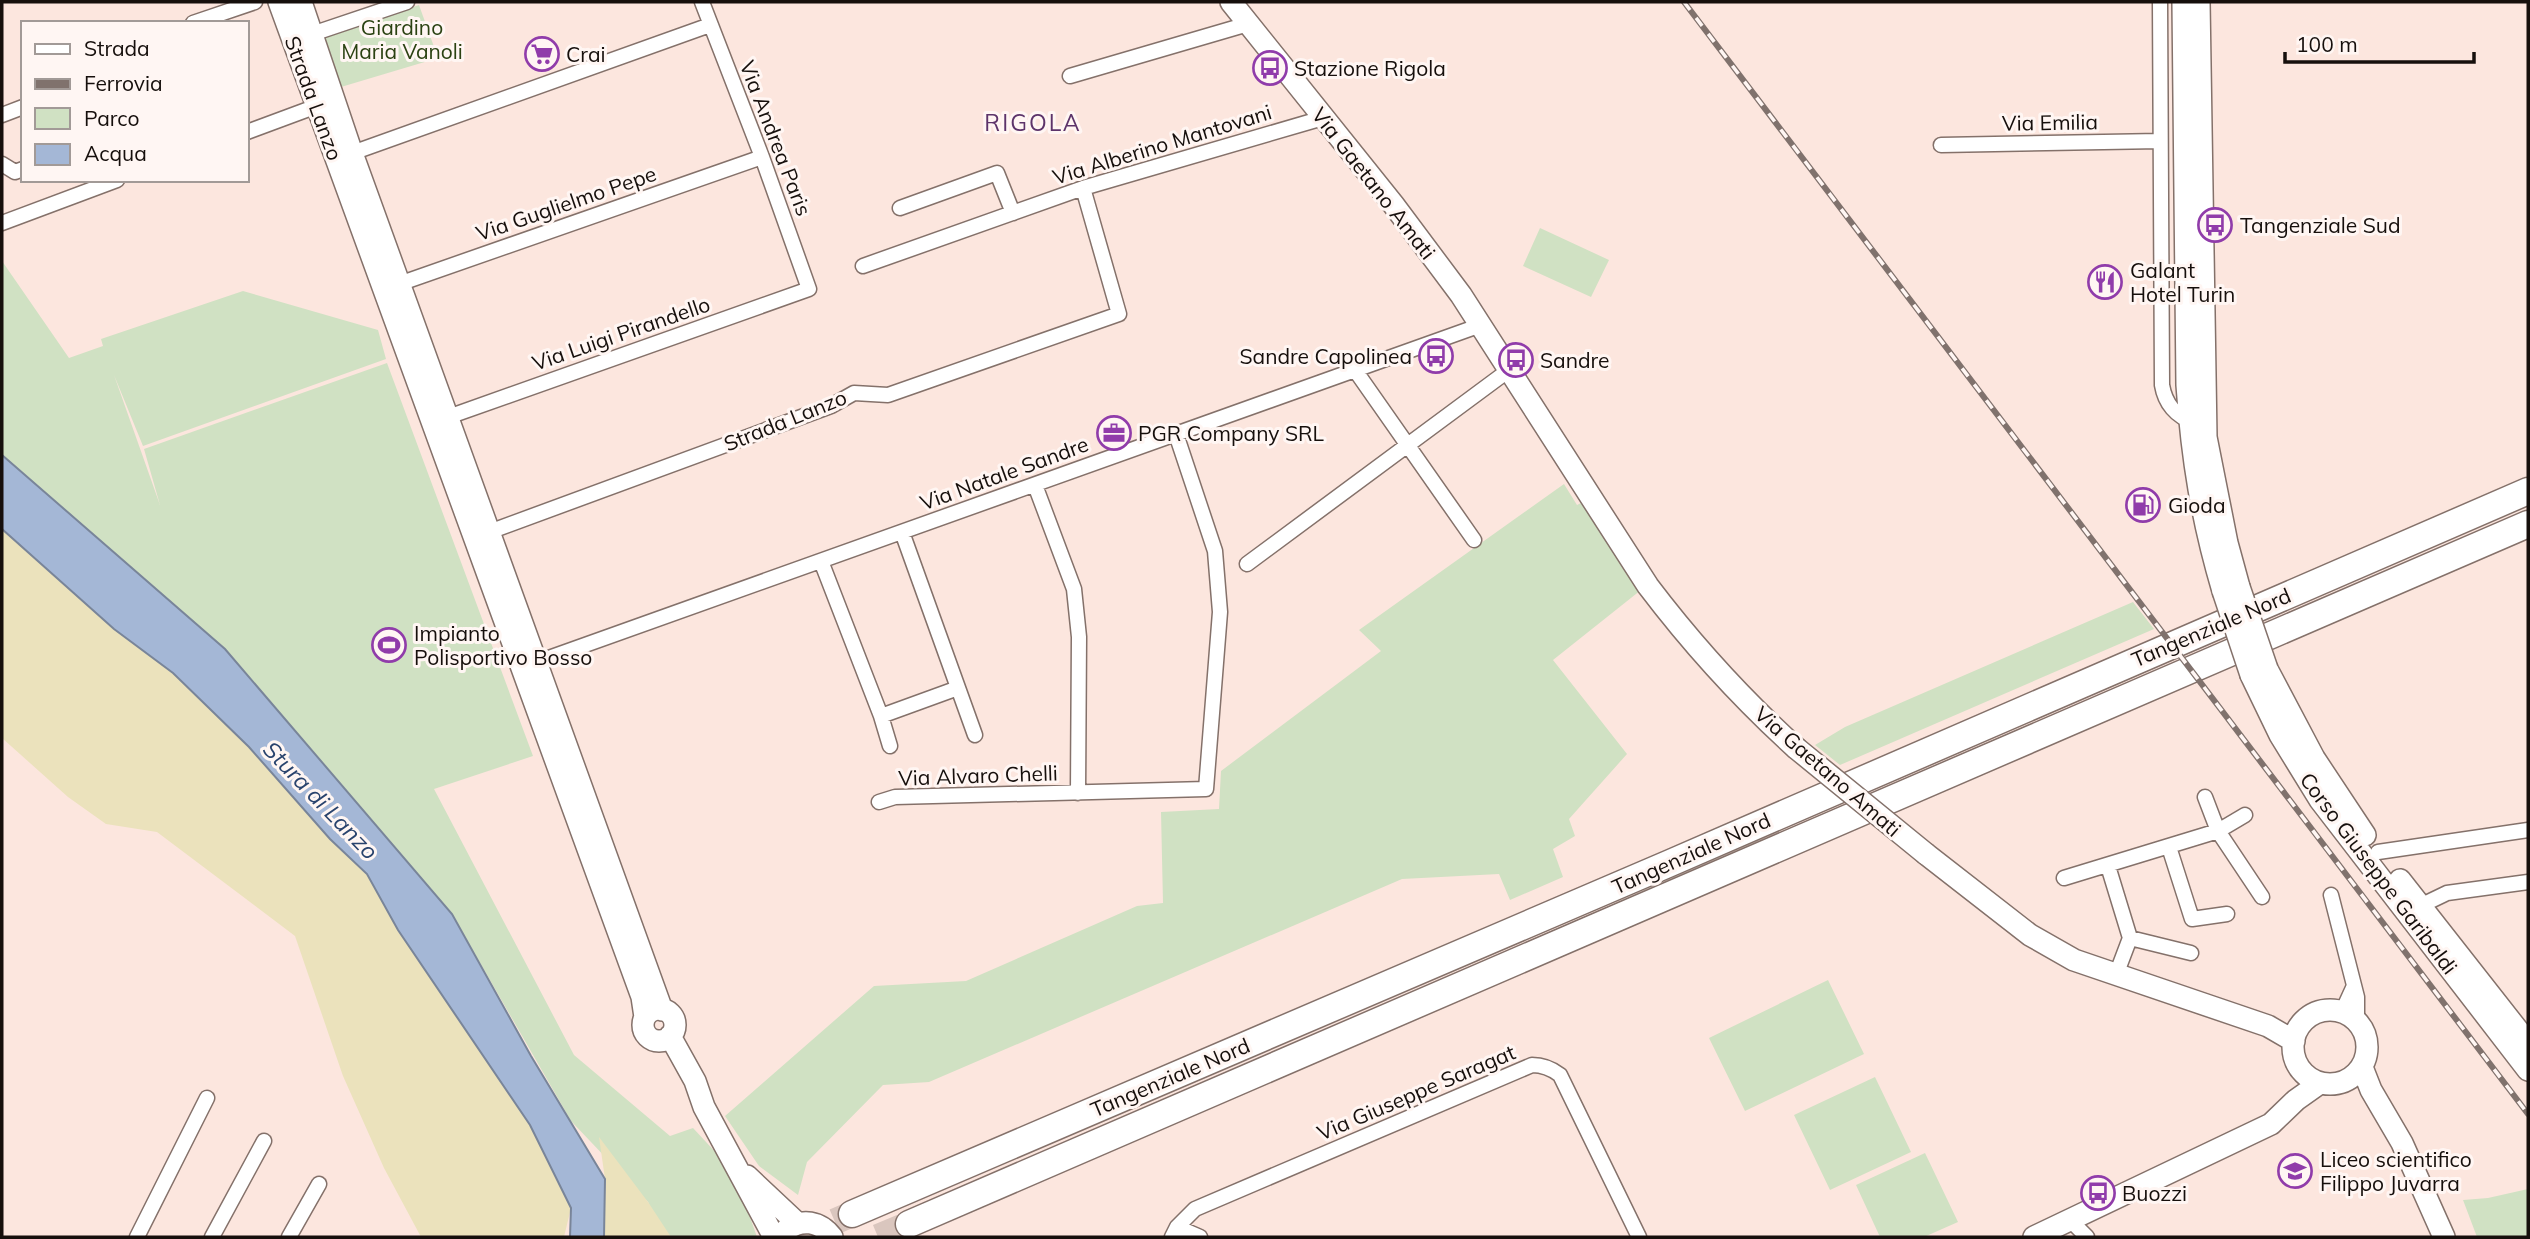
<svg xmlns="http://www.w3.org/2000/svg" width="2530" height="1239" font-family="Mulish,sans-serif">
  <rect width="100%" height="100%" fill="#fce6de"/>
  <path fill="#d0e1c3" d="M 419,5 L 438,58 L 341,87 L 322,38 Z
    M 1540,228 L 1609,260 L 1591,297 L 1523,266 Z
    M 2,261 L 69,358 L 103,346 L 101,339 L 243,291 L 378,330 L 386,359 L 143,446 L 114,375 L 160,505 L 144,449 L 387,363 L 533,756 L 434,789 L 574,1055 L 670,1136 L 693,1128 L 734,1172 L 757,1237 L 665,1237 L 648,1202 L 571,1121 L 452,914 L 225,649 L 2,455 Z
    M 1564,484 L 1577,505 L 1583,502 L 1641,590 L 1553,660 L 1627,754 L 1569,819 L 1575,836 L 1553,849 L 1563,877 L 1510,900 L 1499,874 L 1402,879 L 929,1082 L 883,1085 L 807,1162 L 798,1195 L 759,1166 L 725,1116 L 874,986 L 966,981 L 1137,906 L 1163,903 L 1161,812 L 1219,809 L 1221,771 L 1381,651 L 1359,630 Z
    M 2133,602 L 2154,629 L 1840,765 L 1815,745 L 1845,727 Z
    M 1828,980 L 1864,1054 L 1745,1111 L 1709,1038 Z
    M 1875,1077 L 1911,1152 L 1830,1190 L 1794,1115 Z
    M 1925,1153 L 1958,1222 L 1924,1237 L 1880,1237 L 1856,1185 Z
    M 2528,1189 L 2528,1237 L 2477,1237 L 2463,1200 L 2488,1198 Z"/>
  <path fill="#ebe2bc" d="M 2,529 L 114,629 L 173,673 L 249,747 L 330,839 L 367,874 L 398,930 L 530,1125 L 571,1208 L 564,1237 L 421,1237 L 384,1168 L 343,1076 L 295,936 L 157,832 L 106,824 L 68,797 L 2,738 Z
    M 599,1137 L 648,1202 L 671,1237 L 604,1237 L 605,1179 Z"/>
  <path fill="#a4b7d6" stroke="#798599" stroke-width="2" d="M 2,455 L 225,649 L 452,914 L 531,1056 L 605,1179 L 604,1237 L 570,1237 L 571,1208 L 530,1125 L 398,930 L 367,874 L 330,839 L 249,747 L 173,673 L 114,629 L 2,529 Z"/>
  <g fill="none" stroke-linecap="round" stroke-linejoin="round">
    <path stroke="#dac6be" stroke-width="26" stroke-dasharray="26 13" stroke-linecap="butt" d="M 799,1237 L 852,1214
      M 878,1237 L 909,1224"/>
    <g stroke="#84716a" stroke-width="17">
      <path id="street" d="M 2160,2 L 2162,385 C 2165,403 2176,417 2194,422
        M 193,23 L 255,2
        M 306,36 L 407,2
        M 1070,76 L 1248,24
        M 2,115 L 23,107
        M 247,132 L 317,106
        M 1941,145 L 2160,141
        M 352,153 L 710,25
        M 2,164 L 15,172 L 23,169
        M 900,208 L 997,173 L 1013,213
        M 2,223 L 117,180
        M 863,266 L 1083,188 L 1323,118
        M 393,286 L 762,157
        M 1355,370 L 1474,540
        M 448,417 L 809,289 L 762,157 L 702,2
        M 1035,485 L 1074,589 L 1079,637 L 1078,793
        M 489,532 L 831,406 L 854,393 L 888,395 L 1119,314 L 1083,188
        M 902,532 L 975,735
        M 821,561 L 881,716 L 890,746
        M 1247,564 L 1509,370
        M 529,665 L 1481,325
        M 881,716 L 958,688
        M 2205,797 L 2218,831 L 2262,897
        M 879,802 L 895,797 L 1206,789 L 1220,612 L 1215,551 L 1176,434
        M 2169,847 L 2192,919 L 2227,914
        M 2378,852 L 2528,830
        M 2108,866 L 2130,938 L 2116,975
        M 2064,878 L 2218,831 L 2245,815
        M 2331,895 L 2357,997 L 2357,1021
        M 2420,906 L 2447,893 L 2528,882
        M 2130,938 L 2191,953
        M 2342,1012 L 2353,988
        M 2070,1220 L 2087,1237
        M 1177,1227 L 1200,1237
        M 137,1237 L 207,1098
        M 212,1237 L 264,1141
        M 289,1237 L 319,1184
        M 1172,1237 L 1177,1227 L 1195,1209 L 1532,1065 C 1543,1065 1551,1068 1560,1075 L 1639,1237"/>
    </g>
    <g stroke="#84716a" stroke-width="24">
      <path id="secondary" d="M 279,2 L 642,997 L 645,1017
        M 301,2 L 352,153 L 662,1010
        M 1231,2 L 1393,204 L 1461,295 L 1648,586 C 1692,644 1742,699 1796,748
        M 2183,2 L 2187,385 C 2192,459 2202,520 2223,591
        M 2199,2 L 2206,437 L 2227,543 L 2239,587
        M 2267,669 L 2314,758 L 2365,835
        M 2251,675 L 2280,735 L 2320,800 L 2528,1070
        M 1926,854 L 2030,935 L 2074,960 L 2268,1026 L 2294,1041
        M 2400,880 L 2528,1043
        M643 1025a16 16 0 1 1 32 0a16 16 0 1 1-32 0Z
        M2293 1047a37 37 0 1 1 74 0a37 37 0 1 1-74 0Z
        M 670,1036 L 695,1081 L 704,1107 L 774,1237
        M 2362,1067 L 2371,1090 L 2402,1143 L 2444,1237
        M 747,1176 L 797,1223
        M 786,1230 C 802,1218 820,1221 832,1237
        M 2034,1237 L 2271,1124 L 2296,1100 L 2320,1083"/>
    </g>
    <g stroke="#84716a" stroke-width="29">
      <path id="highway" d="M 852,1214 L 1668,864 L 2528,491
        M 909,1224 L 2528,524"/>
    </g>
    <use href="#street" stroke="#fff" stroke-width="14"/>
    <use href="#secondary" stroke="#fff" stroke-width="21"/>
    <use href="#highway" stroke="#fff" stroke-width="26"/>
    <g stroke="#80726d" stroke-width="6">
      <path id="rail" d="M 1684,2 L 2528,1114"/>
    </g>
    <use href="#rail" stroke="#fff6f3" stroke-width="3.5" stroke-dasharray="10" stroke-linecap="butt"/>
    <g stroke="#84716a" stroke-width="24" stroke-linecap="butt">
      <path id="secondary-bridge" d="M 2239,587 L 2267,669
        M 2223,591 L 2251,675
        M 1796,748 L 1926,854"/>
    </g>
    <use href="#secondary-bridge" stroke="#fff" stroke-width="21"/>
  </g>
  <defs>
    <g id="supermarket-ring" transform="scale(1.75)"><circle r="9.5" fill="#fff6f3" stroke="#903caa" stroke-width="1.5"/><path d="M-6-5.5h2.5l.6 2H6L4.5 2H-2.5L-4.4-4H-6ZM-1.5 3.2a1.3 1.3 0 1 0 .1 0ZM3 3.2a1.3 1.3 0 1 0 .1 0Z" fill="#903caa"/></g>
    <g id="bus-ring" transform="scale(1.75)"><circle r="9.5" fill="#fff6f3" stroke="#903caa" stroke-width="1.5"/><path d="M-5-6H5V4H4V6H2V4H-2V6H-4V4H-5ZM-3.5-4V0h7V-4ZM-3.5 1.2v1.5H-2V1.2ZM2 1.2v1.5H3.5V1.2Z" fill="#903caa"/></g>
    <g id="restaurant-ring" transform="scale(1.75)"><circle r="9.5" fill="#fff6f3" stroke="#903caa" stroke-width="1.5"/><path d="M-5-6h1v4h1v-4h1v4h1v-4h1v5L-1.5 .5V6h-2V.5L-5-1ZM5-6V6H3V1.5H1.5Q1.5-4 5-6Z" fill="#903caa"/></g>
    <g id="office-ring" transform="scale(1.75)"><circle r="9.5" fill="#fff6f3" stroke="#903caa" stroke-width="1.5"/><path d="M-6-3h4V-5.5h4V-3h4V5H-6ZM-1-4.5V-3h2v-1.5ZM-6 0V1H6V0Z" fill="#903caa"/></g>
    <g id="fuel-ring" transform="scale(1.75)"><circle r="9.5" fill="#fff6f3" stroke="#903caa" stroke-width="1.5"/><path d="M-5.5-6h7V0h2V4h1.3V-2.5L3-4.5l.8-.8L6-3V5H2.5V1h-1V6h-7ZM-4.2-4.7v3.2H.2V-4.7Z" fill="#903caa"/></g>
    <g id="stadium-ring" transform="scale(1.75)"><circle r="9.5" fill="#fff6f3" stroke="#903caa" stroke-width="1.5"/><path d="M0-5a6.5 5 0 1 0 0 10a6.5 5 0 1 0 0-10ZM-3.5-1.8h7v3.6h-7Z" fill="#903caa"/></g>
    <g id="school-ring" transform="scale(1.75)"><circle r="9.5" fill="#fff6f3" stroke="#903caa" stroke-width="1.5"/><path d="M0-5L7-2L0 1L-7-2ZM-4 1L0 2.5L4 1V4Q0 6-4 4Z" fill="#903caa"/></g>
  </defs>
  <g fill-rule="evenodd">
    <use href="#supermarket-ring" x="542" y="54"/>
    <use href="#bus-ring" x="1270" y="68"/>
    <use href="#bus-ring" x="2215" y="225"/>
    <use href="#restaurant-ring" x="2105" y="282"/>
    <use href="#bus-ring" x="1436" y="356"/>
    <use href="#bus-ring" x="1516" y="360"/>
    <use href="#office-ring" x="1114" y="433"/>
    <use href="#fuel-ring" x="2143" y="505"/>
    <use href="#stadium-ring" x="389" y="645"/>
    <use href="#school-ring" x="2295" y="1171"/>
    <use href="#bus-ring" x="2098" y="1193"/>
  </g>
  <g text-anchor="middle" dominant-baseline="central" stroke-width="6" stroke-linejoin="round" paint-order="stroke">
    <g font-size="21" fill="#2b4212" stroke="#fff6f3">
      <text x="402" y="27">Giardino<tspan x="402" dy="24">Maria Vanoli</tspan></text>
    </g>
    <g font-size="21" fill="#160f0c" stroke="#fff6f3" text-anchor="start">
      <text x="566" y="54">Crai</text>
      <text x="1294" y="68">Stazione Rigola</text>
      <text x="2240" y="225">Tangenziale Sud</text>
      <text x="2130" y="270">Galant<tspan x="2130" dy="24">Hotel Turin</tspan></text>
      <text x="1412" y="356" text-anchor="end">Sandre Capolinea</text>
      <text x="1540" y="360">Sandre</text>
      <text x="1138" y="433">PGR Company SRL</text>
      <text x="2168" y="505">Gioda</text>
      <text x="414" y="633">Impianto<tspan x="414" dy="24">Polisportivo Bosso</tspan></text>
      <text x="2320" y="1159">Liceo scientifico<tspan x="2320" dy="24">Filippo Juvarra</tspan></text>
      <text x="2122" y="1193">Buozzi</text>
    </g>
    <g font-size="21" fill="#160f0c" stroke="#fff6f3">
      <text transform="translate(314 98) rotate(70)">Strada Lanzo</text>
      <text transform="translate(2050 122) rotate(-1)">Via Emilia</text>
      <text transform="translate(776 138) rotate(69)">Via Andrea Paris</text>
      <text transform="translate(1162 144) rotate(-17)">Via Alberino Mantovani</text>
      <text transform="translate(1374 183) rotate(52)">Via Gaetano Amati</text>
      <text transform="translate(566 203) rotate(-19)">Via Guglielmo Pepe</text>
      <text transform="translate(621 333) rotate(-19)">Via Luigi Pirandello</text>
      <text transform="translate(785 420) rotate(-22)">Strada Lanzo</text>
      <text transform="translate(1004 473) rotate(-20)">Via Natale Sandre</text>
      <text transform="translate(2211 627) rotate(-23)">Tangenziale Nord</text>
      <text transform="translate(1828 771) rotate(41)">Via Gaetano Amati</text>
      <text transform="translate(978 775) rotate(-2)">Via Alvaro Chelli</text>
      <text transform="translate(1691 853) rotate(-24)">Tangenziale Nord</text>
      <text transform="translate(2379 873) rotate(53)">Corso Giuseppe Garibaldi</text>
      <text transform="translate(1170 1077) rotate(-23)">Tangenziale Nord</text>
      <text transform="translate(1416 1092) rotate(-23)">Via Giuseppe Saragat</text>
    </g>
    <g font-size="23" letter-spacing="2" fill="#5d346a" stroke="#fff6f3">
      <text x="1033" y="122">RIGOLA</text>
    </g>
    <g font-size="23" font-style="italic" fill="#29436d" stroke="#fff6f3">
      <text transform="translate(321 800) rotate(46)">Stura di Lanzo</text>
    </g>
  </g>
  <rect width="2530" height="1239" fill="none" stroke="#160f0c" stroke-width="7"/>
  <rect x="21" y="21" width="228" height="161" fill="#fff6f3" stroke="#a29a97" stroke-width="2"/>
  <rect x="35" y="44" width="35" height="10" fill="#ffffff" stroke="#a29a97" stroke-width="2"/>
  <text x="84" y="56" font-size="21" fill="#160f0c">Strada</text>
  <rect x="35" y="79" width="35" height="10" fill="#80726d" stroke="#a29a97" stroke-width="2"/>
  <text x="84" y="91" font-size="21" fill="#160f0c">Ferrovia</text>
  <rect x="35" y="108" width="35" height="21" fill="#d0e1c3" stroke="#a29a97" stroke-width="2"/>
  <text x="84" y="126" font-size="21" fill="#160f0c">Parco</text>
  <rect x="35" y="144" width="35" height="21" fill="#a4b7d6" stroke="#a29a97" stroke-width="2"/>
  <text x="84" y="161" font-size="21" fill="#160f0c">Acqua</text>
  <path d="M2285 52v10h189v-10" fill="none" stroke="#160f0c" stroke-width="3.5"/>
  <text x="2296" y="52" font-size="21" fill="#160f0c" stroke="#fff6f3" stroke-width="5" paint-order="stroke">100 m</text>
</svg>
